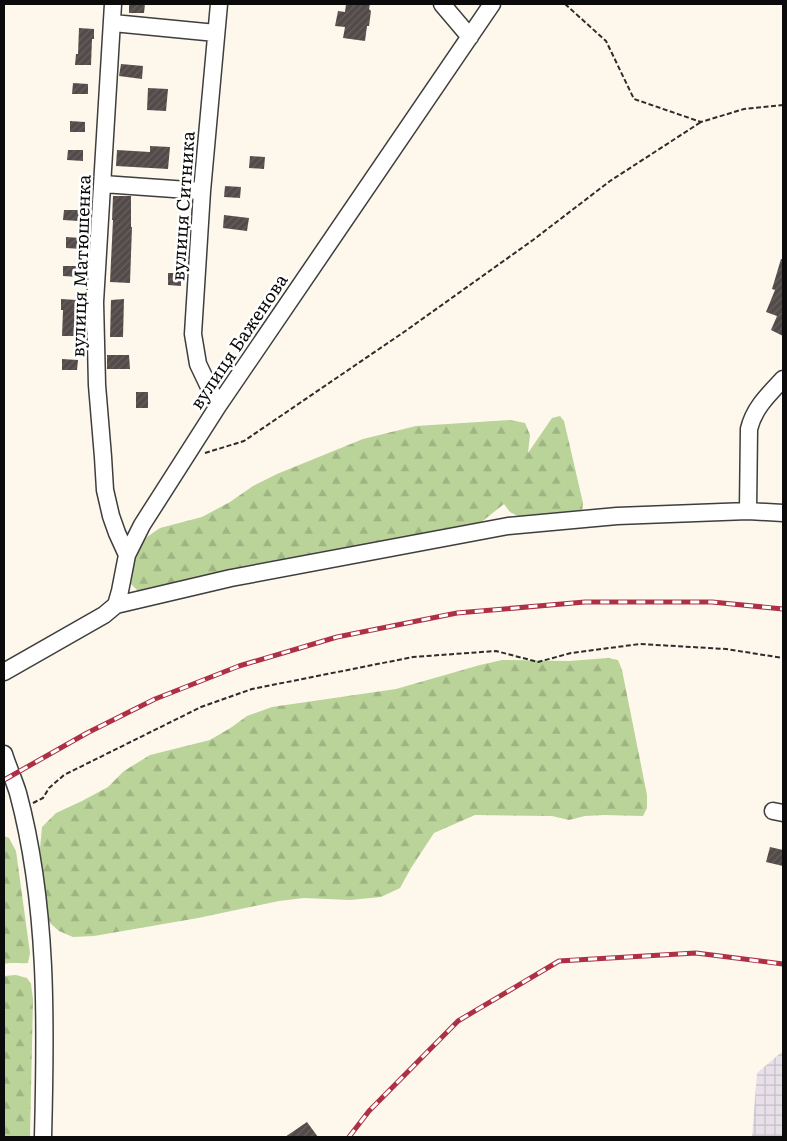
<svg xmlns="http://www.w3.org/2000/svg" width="787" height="1141" font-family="Literata,serif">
  <defs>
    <pattern id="industrial-grid" width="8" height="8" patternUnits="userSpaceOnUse" patternTransform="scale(1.25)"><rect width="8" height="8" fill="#e7e0e9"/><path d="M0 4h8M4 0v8" fill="none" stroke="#c5bfc6"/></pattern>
    <pattern id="forest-firs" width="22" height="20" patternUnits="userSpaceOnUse" patternTransform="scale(1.25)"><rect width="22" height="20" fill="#b9d399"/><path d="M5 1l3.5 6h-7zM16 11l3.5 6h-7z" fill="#9eb482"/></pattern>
    <pattern id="building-hatch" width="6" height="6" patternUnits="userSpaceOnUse" patternTransform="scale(1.25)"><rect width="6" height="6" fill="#534b49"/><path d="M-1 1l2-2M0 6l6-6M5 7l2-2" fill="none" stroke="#67605f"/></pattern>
  </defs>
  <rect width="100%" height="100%" fill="#fdf8eb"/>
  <path fill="url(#industrial-grid)" d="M 783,1051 L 783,1137 L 752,1137 L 757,1073 Z"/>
  <path fill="url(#forest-firs)" d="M 560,416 L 564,421 L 583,503 L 582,512 L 520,517 L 510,512 L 504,504 L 480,523 L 463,528 L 151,590 L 137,590 L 131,584 L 132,570 L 136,552 L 147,537 L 160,528 L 202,517 L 230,502 L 253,486 L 277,474 L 363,439 L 416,426 L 510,420 L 525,423 L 530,435 L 528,453 L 552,418 Z
    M 608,658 L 618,660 L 622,670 L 647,795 L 647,808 L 643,816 L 604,815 L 585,816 L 569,820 L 552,816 L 475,815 L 434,833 L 411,868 L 400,888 L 381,897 L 350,900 L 304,898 L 279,901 L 198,918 L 94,936 L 73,937 L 59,931 L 49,922 L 46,905 L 40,849 L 42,827 L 56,813 L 82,801 L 108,787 L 124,771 L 150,755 L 210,740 L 232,727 L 247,716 L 272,707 L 396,689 L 480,665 L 502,660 L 569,661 Z
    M 4,836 L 9,838 L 16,851 L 30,953 L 28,963 C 20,964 11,962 4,964 Z
    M 16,975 L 27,978 L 31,984 L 33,999 L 30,1137 L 4,1137 L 4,976 Z"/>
  <path fill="url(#building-hatch)" d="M 129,4 L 145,4 L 144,13 L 129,13 Z
    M 346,4 L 370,4 L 369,9 L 371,11 L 369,26 L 367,26 L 365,41 L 343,38 L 345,27 L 335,26 L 338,11 L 345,12 Z
    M 79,28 L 94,29 L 94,39 L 92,39 L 91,65 L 75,65 L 76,54 L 78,54 Z
    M 121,64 L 143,66 L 142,79 L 119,76 Z
    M 73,83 L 88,84 L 88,94 L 72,94 Z
    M 148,88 L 168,89 L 166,111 L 147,110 Z
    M 70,121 L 85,122 L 85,132 L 70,132 Z
    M 150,146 L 170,147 L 168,169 L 116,166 L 117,150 L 150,152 Z
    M 68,150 L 83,150 L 83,161 L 67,160 Z
    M 250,156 L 265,157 L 264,169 L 249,168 Z
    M 225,186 L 241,187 L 240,198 L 224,197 Z
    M 113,196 L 131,196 L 131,227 L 132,227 L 130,283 L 110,282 L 113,220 L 112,220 Z
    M 64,210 L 79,210 L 79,221 L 63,220 Z
    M 224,215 L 249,218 L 247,231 L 223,228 Z
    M 66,237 L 81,238 L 81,249 L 66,248 Z
    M 781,259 L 783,259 L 783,336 L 771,330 L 777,316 L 766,312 L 775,290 L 772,289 Z
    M 63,266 L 79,266 L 78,277 L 63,276 Z
    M 168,273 L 181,273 L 181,286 L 168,285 Z
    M 61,299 L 77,300 L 76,326 L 78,326 L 78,336 L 62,336 L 63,310 L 61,310 Z
    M 124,299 L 123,337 L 110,337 L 111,300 Z
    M 107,355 L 129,355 L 130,369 L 107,369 Z
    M 62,359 L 78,360 L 77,370 L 62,370 Z
    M 136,392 L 148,392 L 148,408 L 136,408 Z
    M 770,847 L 783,850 L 783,866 L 766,862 Z
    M 307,1122 L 318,1137 L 285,1137 Z"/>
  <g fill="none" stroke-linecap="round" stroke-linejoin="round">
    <g stroke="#3e3e3e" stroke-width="19">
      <path id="minor" d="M 113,4 L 95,302 L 97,385 L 103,457 L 105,490 L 111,516 L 117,533 L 127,555
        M 442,4 L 470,37
        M 113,23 L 216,33
        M 103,184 L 202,191
        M 218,406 L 198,364 L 193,334 L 202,191 L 219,4
        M 748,511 L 749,429 C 754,408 769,394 783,379
        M 116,605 L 231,578 L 508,526 L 617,516 L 748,511 L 783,513
        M 4,672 L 104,615 L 116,605 L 120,591 L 127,555 L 142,525 L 218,406 L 492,4
        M 4,754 C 8,767 14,780 18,793 C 48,905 46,1023 43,1137
        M 773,811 L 783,813"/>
    </g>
    <path stroke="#2d2d2d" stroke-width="2" stroke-dasharray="5 2.5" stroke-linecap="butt" d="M 565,4 L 606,41 L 634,99 L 701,122 L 744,109 L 783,105
      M 205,453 L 244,441 L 404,332 L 533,240 L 610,181 L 701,122
      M 33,803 L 43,798 L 49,788 L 64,775 L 201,707 L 252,689 L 413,657 L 496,651 L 538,662 L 571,653 L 640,644 L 726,649 L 783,658"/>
    <use href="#minor" stroke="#fff" stroke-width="16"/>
    <g stroke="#ae3044" stroke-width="5">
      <path id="rail" d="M 4,780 L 87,733 L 155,699 L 239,666 L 337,637 L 457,613 L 585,602 L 712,602 L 783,609
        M 349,1137 L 369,1111 L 458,1021 L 559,961 L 696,953 L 783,964"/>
    </g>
    <use href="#rail" stroke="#fff" stroke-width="3" stroke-dasharray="9" stroke-linecap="butt"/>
  </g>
  <g text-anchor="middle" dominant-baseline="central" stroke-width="5" stroke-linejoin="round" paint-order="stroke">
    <g font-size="18" fill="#0b0b0b" stroke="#fff">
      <text transform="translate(182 206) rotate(-86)">вулиця Ситника</text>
      <text transform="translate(80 266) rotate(-88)">вулиця Матюшенка</text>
      <text transform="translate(238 341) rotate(-56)">вулиця Баженова</text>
    </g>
  </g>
  <rect width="787" height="1141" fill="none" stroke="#0b0b0b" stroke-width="10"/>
</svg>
